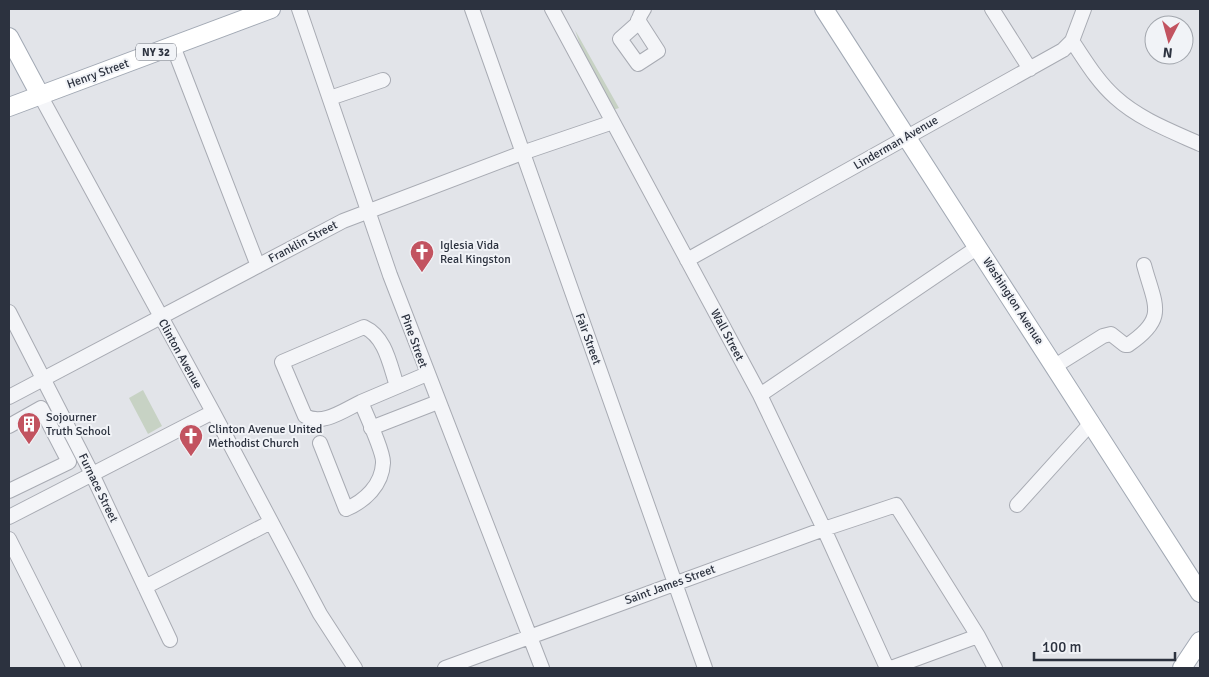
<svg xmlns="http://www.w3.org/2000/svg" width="1209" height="677" font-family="Signika,sans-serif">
  <rect width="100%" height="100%" fill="#e2e4e9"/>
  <path fill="#c7d2c4" d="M 575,30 L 619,108 L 610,111 L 586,62 Z
    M 143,390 L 162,426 L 148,434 L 129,398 Z"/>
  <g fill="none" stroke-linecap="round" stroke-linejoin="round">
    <g stroke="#a8abb3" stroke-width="16">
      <path id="minor" d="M 299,9 L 390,275 L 542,668
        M 472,9 L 705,668
        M 552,9 L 760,395 L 824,529 L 887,668
        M 992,9 L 1030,69
        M 638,20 L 658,51 L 638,64 L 620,39 L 638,23 C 639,17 640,14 644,9
        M 1072,41 C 1085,60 1097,81 1115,97 C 1139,119 1171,131 1200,144
        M 173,46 L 258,266
        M 40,95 L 213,412 L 320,614 L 355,668
        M 330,98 L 383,80
        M 687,260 L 1063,50 L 1072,41 L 1084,9
        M 9,312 L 92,474 L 170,640
        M 1055,366 L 1103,336 L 1111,334 L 1125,345 L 1128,345 C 1168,318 1155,306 1144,265
        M 760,395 L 978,247
        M 9,397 L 343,221 L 522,153 L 613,122
        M 361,402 C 344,410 323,426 305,416 L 282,362 L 364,327 C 386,337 390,366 397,386
        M 9,426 L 41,408 L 69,462 L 9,491
        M 371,428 L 438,402
        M 320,443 L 346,509 C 365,501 382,485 383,463 C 384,453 366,414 361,402 L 427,374
        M 1017,505 L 1092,422
        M 9,517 L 213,412
        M 9,539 L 74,668
        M 145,587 L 271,522
        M 445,668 L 824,529 L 896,505 L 978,636 L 995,668
        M 891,668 L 978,636"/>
    </g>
    <g stroke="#a2a9b4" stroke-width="20">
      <path id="major" d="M 824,9 L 1200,593
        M 9,37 L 40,95
        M 9,107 L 271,9
        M 1182,668 L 1200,641"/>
    </g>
    <use href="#minor" stroke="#f4f5f8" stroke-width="14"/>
    <use href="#major" stroke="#fff" stroke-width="18"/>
  </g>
  <defs>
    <g id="church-pin" transform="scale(1.25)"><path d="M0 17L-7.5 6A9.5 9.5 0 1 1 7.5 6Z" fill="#c25360" stroke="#f1f3f7"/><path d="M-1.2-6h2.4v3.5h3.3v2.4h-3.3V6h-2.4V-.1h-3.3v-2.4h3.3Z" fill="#fff"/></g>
    <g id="building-pin" transform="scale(1.25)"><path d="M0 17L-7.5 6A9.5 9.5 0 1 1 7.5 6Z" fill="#c25360" stroke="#f1f3f7"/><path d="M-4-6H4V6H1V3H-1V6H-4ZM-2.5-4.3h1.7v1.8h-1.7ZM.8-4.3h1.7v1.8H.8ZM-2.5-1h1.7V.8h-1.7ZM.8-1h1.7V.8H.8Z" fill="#fff"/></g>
  </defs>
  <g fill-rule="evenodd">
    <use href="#church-pin" x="422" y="252"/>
    <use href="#building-pin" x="29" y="424"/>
    <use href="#church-pin" x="191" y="436"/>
  </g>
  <g text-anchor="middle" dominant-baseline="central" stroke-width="4" stroke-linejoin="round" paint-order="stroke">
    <rect fill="#f1f3f7" stroke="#676c76" stroke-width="1" x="136" y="43.5" width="40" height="17" rx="4"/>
    <g font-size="11" font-weight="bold" fill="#2c323f">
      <text x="156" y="52">NY 32</text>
    </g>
    <g font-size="12" fill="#2c323f" stroke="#f1f3f7">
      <text transform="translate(98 74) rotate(-20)">Henry Street</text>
      <text transform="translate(896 143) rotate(-30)">Linderman Avenue</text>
      <text transform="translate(303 242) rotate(-28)">Franklin Street</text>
      <text transform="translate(1013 301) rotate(57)">Washington Avenue</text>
      <text transform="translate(727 335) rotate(62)">Wall Street</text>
      <text transform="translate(588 339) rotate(70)">Fair Street</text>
      <text transform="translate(414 341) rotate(70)">Pine Street</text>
      <text transform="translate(180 354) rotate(61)">Clinton Avenue</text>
      <text transform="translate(98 488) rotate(64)">Furnace Street</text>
      <text transform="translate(670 585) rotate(-20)">Saint James Street</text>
    </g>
    <g font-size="12" fill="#2c323f" stroke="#f1f3f7" text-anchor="start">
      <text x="440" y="245">Iglesia Vida<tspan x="440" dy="14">Real Kingston</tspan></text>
      <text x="46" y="417">Sojourner<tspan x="46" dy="14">Truth School</tspan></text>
      <text x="208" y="429">Clinton Avenue United<tspan x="208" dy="14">Methodist Church</tspan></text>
    </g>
  </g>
  <rect width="1209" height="677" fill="none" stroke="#2c323f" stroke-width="20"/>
  <g transform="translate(1169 40) rotate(186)"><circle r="24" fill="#f1f3f7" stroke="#a2a6ad"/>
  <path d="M0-4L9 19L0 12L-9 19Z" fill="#c25360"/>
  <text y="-8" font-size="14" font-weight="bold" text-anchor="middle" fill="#2c323f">N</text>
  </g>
  <path d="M1034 652v8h141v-8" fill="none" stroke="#2c323f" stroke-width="2.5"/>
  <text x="1042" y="652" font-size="15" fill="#2c323f" stroke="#f1f3f7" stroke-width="4" paint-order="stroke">100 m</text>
</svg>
